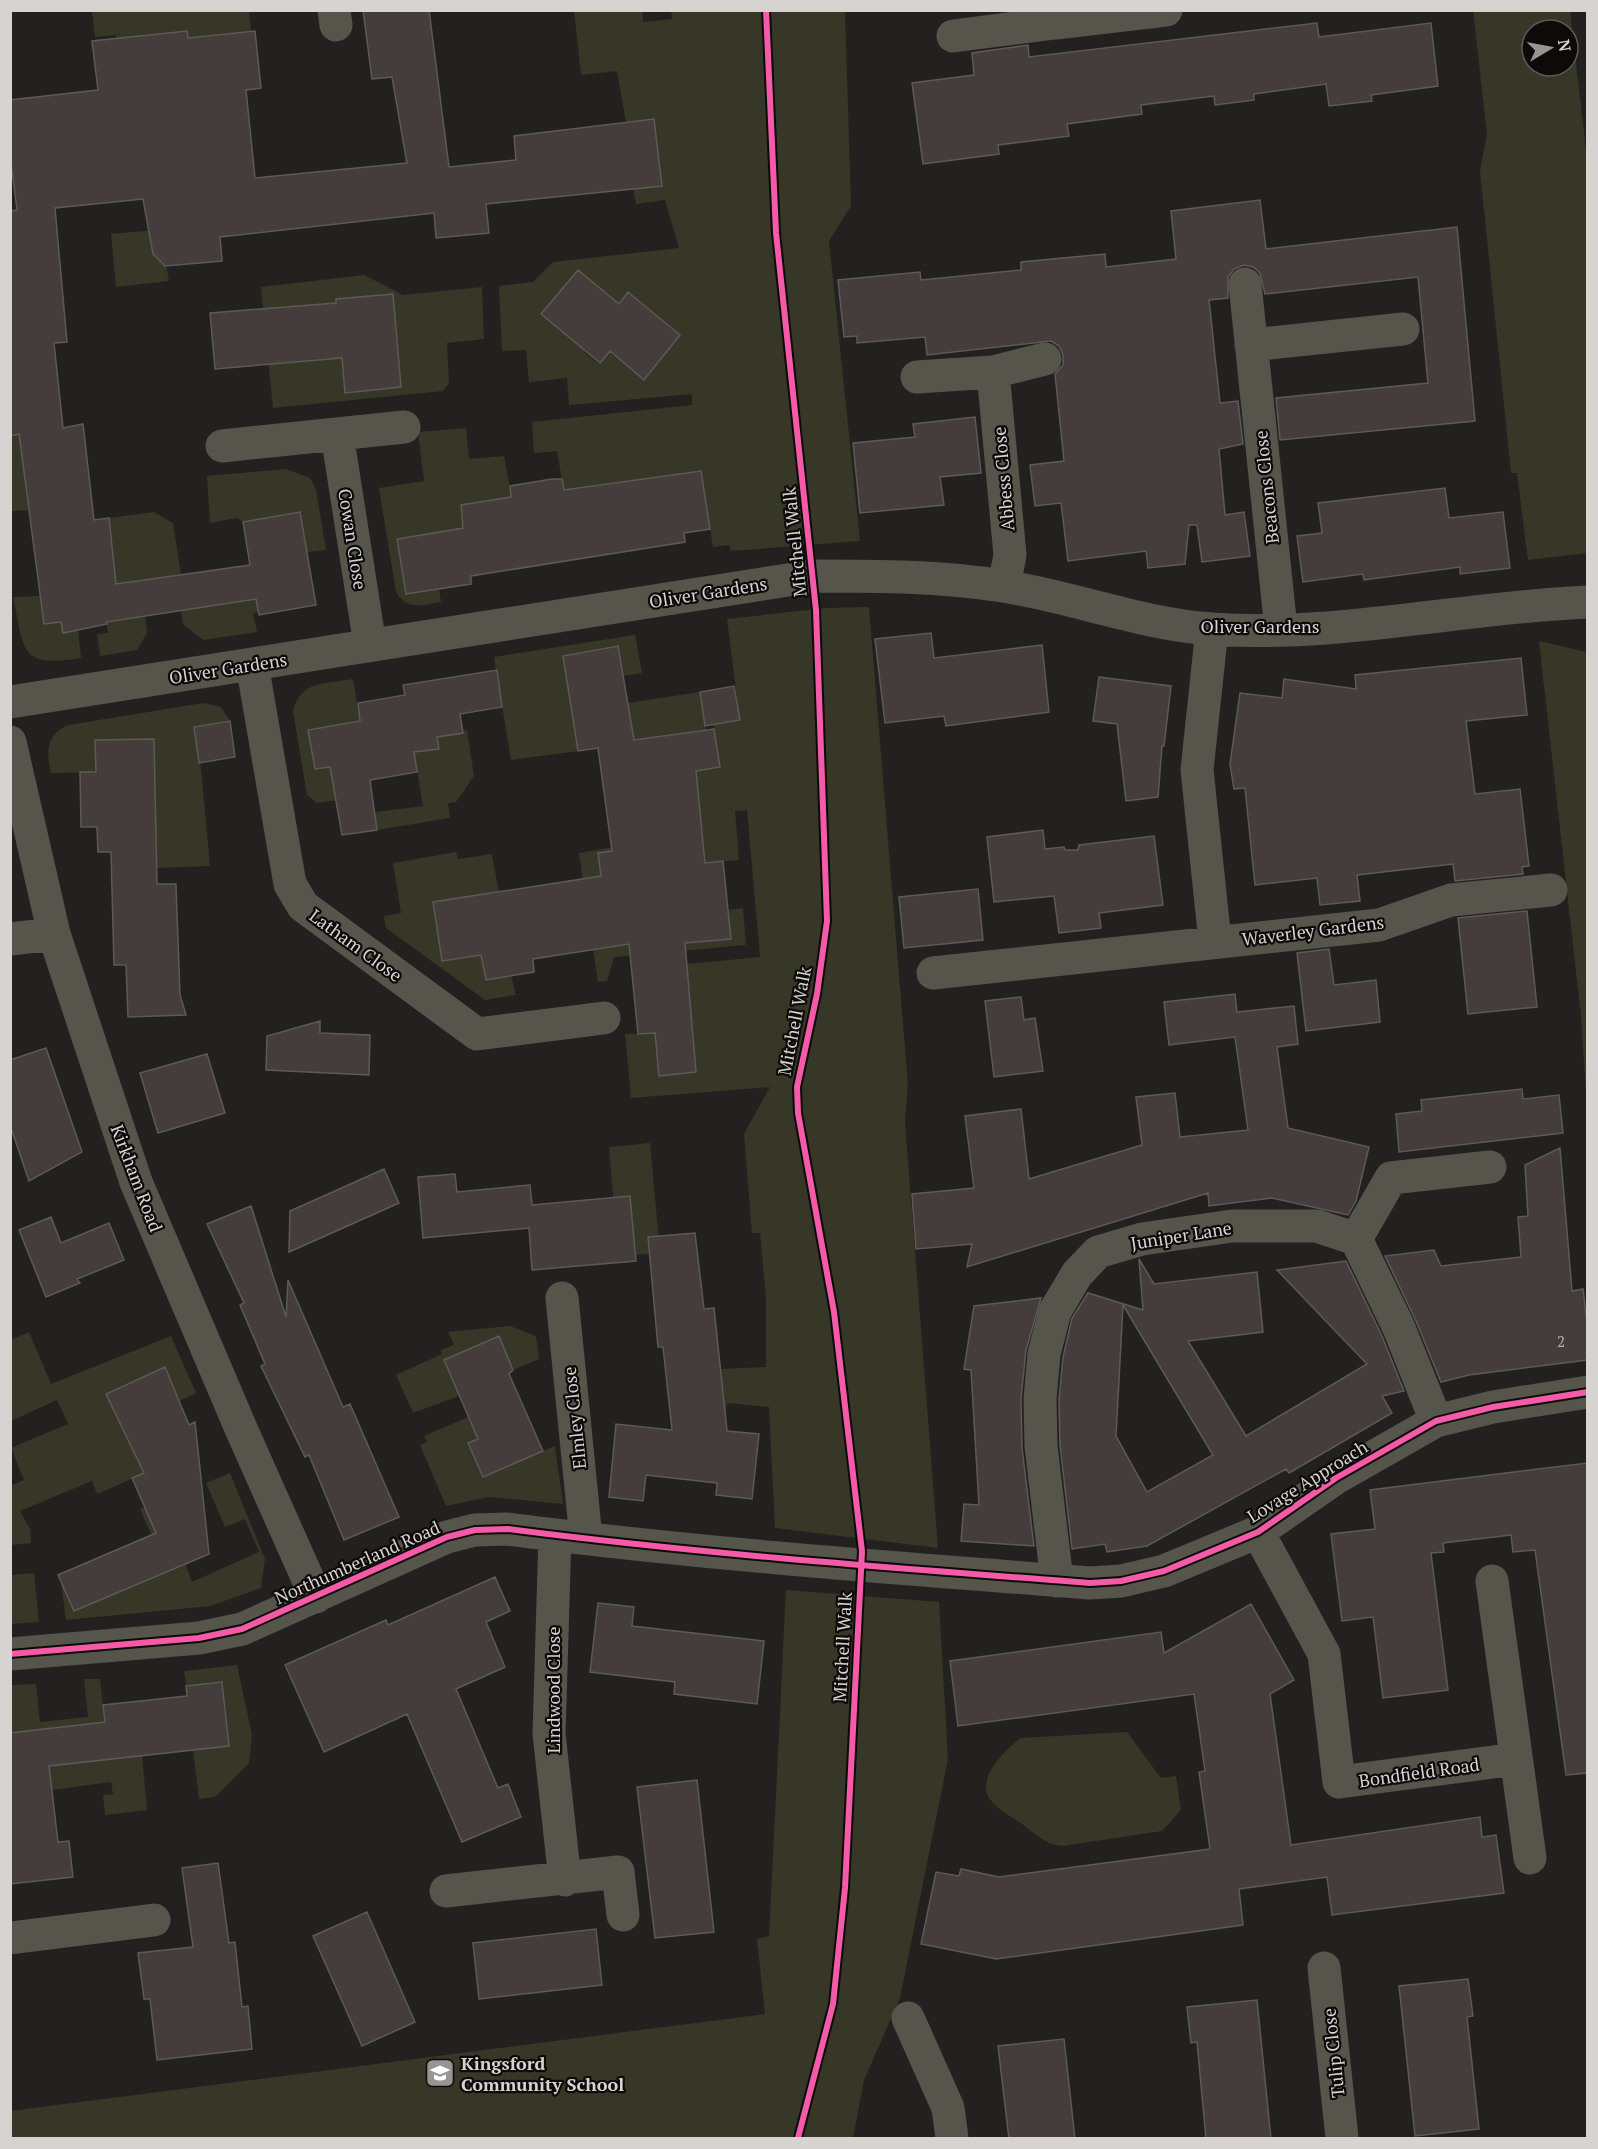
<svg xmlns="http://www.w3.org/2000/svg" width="1598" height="2149" font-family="'PT Serif',serif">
  <rect width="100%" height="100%" fill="#23211f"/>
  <path fill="#363727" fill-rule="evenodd" d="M 92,11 L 249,11 L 251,31 L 175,39 L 123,102 L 116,35 L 95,37 Z
    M 574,11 L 642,11 L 643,22 L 672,19 L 671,11 L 845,11 L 851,206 L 829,241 L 860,541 L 731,551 L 729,545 L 713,547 L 701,472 L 654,477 L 654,481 L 632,484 L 631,481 L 618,482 L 566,503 L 557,451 L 534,453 L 532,422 L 692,405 L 692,394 L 569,405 L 567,378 L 529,382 L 526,350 L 502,351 L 499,286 L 533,282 L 553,262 L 679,248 L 665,200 L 636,204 L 633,188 L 662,185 L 654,120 L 626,122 L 617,71 L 581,75 ZM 578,270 L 619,304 L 629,292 L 680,335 L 644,379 L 610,351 L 599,364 L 584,352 L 595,339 L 582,348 L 542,314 Z
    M 1473,11 L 1570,11 L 1588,167 L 1587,553 L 1528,560 L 1517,473 L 1511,473 L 1480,171 L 1487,134 ZM 1532,30 L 1568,30 L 1568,66 L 1532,66 Z
    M 167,229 L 158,234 L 151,243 L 153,254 L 161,262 L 169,261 L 166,265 L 169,281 L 116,287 L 111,234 Z
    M 364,275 L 403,295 L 482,287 L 484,339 L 447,343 L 449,383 L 443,391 L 273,408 L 261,287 ZM 393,294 L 401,387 L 345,392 L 336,299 Z
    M 466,428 L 469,459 L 504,456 L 514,511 L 462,520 L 463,528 L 397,539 L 406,594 L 439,589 L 441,602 C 423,605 407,611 396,592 L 379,488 L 424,481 L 418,432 Z
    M 19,434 L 28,510 L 11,511 L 10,436 Z
    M 286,469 L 310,478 L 316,490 L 326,550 L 307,552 L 300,512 L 243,522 L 237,518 L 210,523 L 207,476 Z
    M 154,512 L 173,523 L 181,574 L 141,581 L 147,633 L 137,650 L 100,656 L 97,634 L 108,633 L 102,593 L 94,564 L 114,562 L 109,518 Z
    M 255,589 L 259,612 L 253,613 L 257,632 L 203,640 L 183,624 L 181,610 Z
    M 41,596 L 44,624 L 61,622 L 63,633 L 78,630 L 81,658 C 18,668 25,651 13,597 Z
    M 869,607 L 908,1085 L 905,1122 L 938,1548 L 775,1528 L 769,1407 L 727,1403 L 725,1414 L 669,1402 L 723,1397 L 721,1369 L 766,1367 L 766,1297 L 760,1233 L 752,1233 L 744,1134 L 770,1087 L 631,1098 L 625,1034 L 655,1033 L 660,1076 L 696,1072 L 687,972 L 634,969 L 760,957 L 747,810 L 735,811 L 739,860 L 706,863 L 700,812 L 662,815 L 675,944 L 730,939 L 728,910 L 743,908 L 746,945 L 614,957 L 607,981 L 598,982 L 579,853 L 622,846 L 611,839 L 607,817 L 644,811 L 674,774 L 720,767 L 714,725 L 740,720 L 727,619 L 826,608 Z
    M 635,635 L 642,673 L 624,676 L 618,646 L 563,656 L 578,751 L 511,760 L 494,657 Z
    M 1539,641 L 1587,652 L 1587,1109 L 1581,1016 Z
    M 353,679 L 360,721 L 308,730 L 315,769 L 367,761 L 372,795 L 317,803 L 307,795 L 293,711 C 300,680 326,684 353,679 Z
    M 700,692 L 706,731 L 634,742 L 628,703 Z
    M 204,703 L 221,707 L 230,721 L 194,727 L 201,769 L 210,866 L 156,868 L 152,739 L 95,740 L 96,772 L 51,773 C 46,751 46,735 68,725 Z
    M 467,730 L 474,776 L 456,802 L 448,803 L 450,818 L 377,830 L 375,812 L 423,806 L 414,752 L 439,749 L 437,737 Z
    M 456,852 L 458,859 L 492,854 L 501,906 L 472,896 L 433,903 L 442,961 L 481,955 L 486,979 L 511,975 L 516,995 L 485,1000 L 386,928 L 384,916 L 401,913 L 393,863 Z
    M 650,1143 L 660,1253 L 635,1255 L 630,1196 L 613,1197 L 609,1147 Z
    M 510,1326 L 536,1336 L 539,1359 L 513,1370 L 498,1337 L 444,1360 L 459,1396 L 413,1413 L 396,1375 L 442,1354 L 441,1350 L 454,1345 L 448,1332 Z
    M 29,1332 L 51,1384 L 171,1336 L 196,1393 L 179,1401 L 164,1367 L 107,1394 L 122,1426 L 150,1471 L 97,1494 L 92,1481 L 20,1511 L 30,1529 L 31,1543 L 11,1545 L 10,1486 L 24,1480 L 11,1448 L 68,1424 L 57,1400 L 11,1421 L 11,1340 Z
    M 468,1417 L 478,1439 L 468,1444 L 483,1477 L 555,1446 L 563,1504 L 489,1497 L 446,1506 L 420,1445 L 427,1442 L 424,1436 Z
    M 230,1473 L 265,1559 L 261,1588 L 210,1606 L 66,1620 L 61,1582 L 74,1611 L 135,1585 L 153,1539 L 140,1509 L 162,1500 L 192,1582 L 259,1552 L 245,1519 L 225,1527 L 206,1483 Z
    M 34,1573 L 39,1622 L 11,1624 L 11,1575 Z
    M 786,1590 L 939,1602 L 948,1759 L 900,1998 L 864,2080 L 853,2138 L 11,2138 L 10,2111 L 765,2014 L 757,1939 L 769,1936 Z
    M 237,1665 L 252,1735 L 249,1763 L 215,1797 L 199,1799 L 193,1750 L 229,1746 L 223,1683 L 186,1686 L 184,1671 Z
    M 84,1679 L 100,1679 L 109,1759 L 142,1756 L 147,1810 L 105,1815 L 103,1795 L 113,1794 L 111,1782 L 52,1790 L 45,1729 L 11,1733 L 10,1685 L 36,1684 L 40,1722 L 88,1717 Z
    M 1127,1732 L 1161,1778 L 1176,1776 L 1181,1810 L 1162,1831 L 1062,1846 C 1045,1844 1035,1834 1022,1824 C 1012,1817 1000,1811 992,1802 C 973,1781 1004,1750 1021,1738 Z"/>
  <path fill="#453d3b" stroke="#5c5a58" stroke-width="1.5" fill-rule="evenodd" d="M 363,10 L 429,10 L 449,167 L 516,160 L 514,136 L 654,119 L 662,186 L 486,204 L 489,233 L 436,238 L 434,213 L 220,237 L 222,261 L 165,266 L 153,254 L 143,199 L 55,208 L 67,342 L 54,343 L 63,428 L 83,424 L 94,520 L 109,518 L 116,584 L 250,565 L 243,522 L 300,512 L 316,605 L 259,615 L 256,599 L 106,622 L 107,624 L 63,633 L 61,622 L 44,624 L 19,434 L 10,436 L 10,211 L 17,210 L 10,154 L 10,100 L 98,90 L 92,41 L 187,31 L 188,38 L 255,31 L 261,88 L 246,90 L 255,178 L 407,163 L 392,77 L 372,79 Z
    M 1317,23 L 1319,37 L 1431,23 L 1438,86 L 1371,95 L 1372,101 L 1329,106 L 1326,84 L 1254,94 L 1254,100 L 1215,105 L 1214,96 L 1141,105 L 1142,114 L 1067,124 L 1069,136 L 998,145 L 999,154 L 923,164 L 912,83 L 974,75 L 972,53 L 1028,45 L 1029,57 Z
    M 1260,200 L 1266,249 L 1457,227 L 1475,421 L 1280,440 L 1276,398 L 1428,383 L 1418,277 L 1265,294 L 1260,273 L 1253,267 L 1244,265 L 1234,269 L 1228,277 L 1228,298 L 1209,300 L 1220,403 L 1238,401 L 1243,444 L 1219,449 L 1225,515 L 1244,512 L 1250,556 L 1202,562 L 1197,525 L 1189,525 L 1185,564 L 1148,568 L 1146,551 L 1068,561 L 1061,503 L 1035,506 L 1030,465 L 1064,461 L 1055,374 L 1063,365 L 1063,355 L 1059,346 L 1051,341 L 927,355 L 925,337 L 857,343 L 857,336 L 844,337 L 838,280 L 920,272 L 921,280 L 1021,270 L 1021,262 L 1105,254 L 1106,267 L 1176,259 L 1171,211 Z
    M 578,270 L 619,304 L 628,292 L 680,335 L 644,380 L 610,351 L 600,363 L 541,314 Z
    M 393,294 L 401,387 L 345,393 L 342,358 L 215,369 L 210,313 L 336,303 L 336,299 Z
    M 975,417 L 981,473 L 940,477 L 944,505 L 860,513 L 853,443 L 915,437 L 913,424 Z
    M 701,471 L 710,529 L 684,533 L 685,542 L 471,576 L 471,584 L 406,594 L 397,539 L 463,528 L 461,505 L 511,497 L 510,486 L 552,479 L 562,479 L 564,490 Z
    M 1445,488 L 1449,518 L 1503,512 L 1510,568 L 1460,574 L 1460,567 L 1364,580 L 1363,574 L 1303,582 L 1297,536 L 1322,533 L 1318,503 Z
    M 931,633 L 934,658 L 1042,645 L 1049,712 L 946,726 L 944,716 L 885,723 L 875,639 Z
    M 618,646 L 634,740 L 714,729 L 720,767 L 696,771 L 705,863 L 723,861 L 731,939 L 685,943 L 696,1072 L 659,1076 L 655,1033 L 638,1034 L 629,944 L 533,959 L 534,972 L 486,980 L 481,955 L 442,961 L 433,902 L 601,876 L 598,853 L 612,851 L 598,748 L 578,751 L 563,656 Z
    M 1521,658 L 1527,715 L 1466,721 L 1475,794 L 1520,789 L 1529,866 L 1522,867 L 1523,874 L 1455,881 L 1453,864 L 1357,875 L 1360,901 L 1320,905 L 1317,878 L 1255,885 L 1245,788 L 1234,789 L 1230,764 L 1240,693 L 1282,698 L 1284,679 L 1356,689 L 1355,675 Z
    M 497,670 L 502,707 L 460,714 L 463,733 L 437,737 L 439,749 L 414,752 L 417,772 L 370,780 L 377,830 L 342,835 L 330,767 L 315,769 L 308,730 L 360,721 L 358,703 L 405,695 L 403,685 Z
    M 1099,677 L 1171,686 L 1164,746 L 1162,746 L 1158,797 L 1126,801 L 1117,724 L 1093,721 Z
    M 734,686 L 740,720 L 705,726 L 700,692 Z
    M 230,721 L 235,757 L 199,763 L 194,727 Z
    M 154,739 L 157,884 L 176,884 L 180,995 L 186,1015 L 128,1017 L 126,965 L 114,965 L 111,852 L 98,852 L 97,827 L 81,827 L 80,772 L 96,772 L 95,740 Z
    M 1043,830 L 1045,849 L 1064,847 L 1065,850 L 1078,850 L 1079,845 L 1154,836 L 1163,905 L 1099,913 L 1101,928 L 1059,933 L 1054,896 L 994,902 L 987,837 Z
    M 978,889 L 983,940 L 904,948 L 899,897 Z
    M 1527,911 L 1537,1007 L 1468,1014 L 1458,918 Z
    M 1329,949 L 1334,985 L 1376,980 L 1380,1022 L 1306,1031 L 1297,953 Z
    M 1235,994 L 1237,1012 L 1294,1006 L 1298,1044 L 1277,1047 L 1288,1128 L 1369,1147 L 1356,1201 L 1348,1215 L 1272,1198 L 1209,1206 L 1208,1193 L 967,1267 L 972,1244 L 916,1249 L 912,1194 L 974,1188 L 965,1116 L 1021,1109 L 1029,1179 L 1142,1145 L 1136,1097 L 1175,1093 L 1180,1137 L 1248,1130 L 1235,1037 L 1169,1045 L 1164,1002 Z
    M 1021,997 L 1024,1020 L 1035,1018 L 1043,1071 L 994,1077 L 985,1001 Z
    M 320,1021 L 320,1033 L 370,1035 L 369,1075 L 266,1070 L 267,1036 Z
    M 46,1048 L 82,1152 L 29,1181 L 10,1125 L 10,1060 Z
    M 207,1054 L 225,1113 L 158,1133 L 140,1073 Z
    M 1522,1089 L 1523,1099 L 1559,1095 L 1563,1133 L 1399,1152 L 1396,1114 L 1422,1111 L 1421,1100 Z
    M 1560,1148 L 1572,1291 L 1583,1289 L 1587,1322 L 1587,1360 L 1469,1375 L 1441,1382 L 1416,1321 L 1385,1256 L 1434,1250 L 1441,1266 L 1521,1257 L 1518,1217 L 1528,1216 L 1525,1165 Z
    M 384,1169 L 399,1203 L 289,1252 L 290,1211 Z
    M 455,1174 L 457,1192 L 530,1185 L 532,1205 L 630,1196 L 636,1261 L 532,1270 L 529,1228 L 423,1238 L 418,1177 Z
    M 251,1206 L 286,1317 L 288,1280 L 343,1407 L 350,1404 L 399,1517 L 344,1540 L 309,1455 L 305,1457 L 261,1366 L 265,1364 L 240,1305 L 244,1303 L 207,1224 Z
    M 51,1217 L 61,1243 L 109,1223 L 124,1260 L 77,1279 L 80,1283 L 46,1297 L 19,1230 Z
    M 695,1233 L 704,1309 L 714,1308 L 727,1431 L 759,1434 L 752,1499 L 716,1495 L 717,1483 L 646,1475 L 643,1501 L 609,1497 L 616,1424 L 672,1430 L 663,1347 L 658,1347 L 648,1237 Z
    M 1139,1259 L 1154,1284 L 1257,1272 L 1263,1332 L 1188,1341 L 1246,1436 L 1367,1364 L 1277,1270 L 1346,1261 L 1382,1336 L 1404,1391 L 1382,1396 L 1392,1413 L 1289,1473 L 1286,1469 L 1147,1546 L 1107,1552 L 1105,1544 L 1072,1549 L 1060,1445 L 1059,1400 L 1063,1357 L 1072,1318 L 1088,1293 L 1143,1310 ZM 1123,1305 L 1213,1455 L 1147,1492 L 1116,1436 Z
    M 1041,1298 L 1026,1350 L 1021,1399 L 1022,1448 L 1034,1546 L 961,1541 L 964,1504 L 979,1505 L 971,1370 L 964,1369 L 974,1306 Z
    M 499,1336 L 513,1370 L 509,1374 L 543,1451 L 483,1477 L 468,1443 L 478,1439 L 444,1360 Z
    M 165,1367 L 189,1425 L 195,1422 L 209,1554 L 74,1611 L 58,1575 L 156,1533 L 132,1478 L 144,1473 L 106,1394 Z
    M 1587,1463 L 1587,1773 L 1566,1775 L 1535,1550 L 1513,1552 L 1511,1535 L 1443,1543 L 1444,1552 L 1431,1553 L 1448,1690 L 1383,1698 L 1373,1617 L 1342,1621 L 1331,1534 L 1375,1529 L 1370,1490 Z
    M 495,1577 L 510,1611 L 486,1622 L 505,1667 L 456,1689 L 498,1788 L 508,1784 L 521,1817 L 462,1842 L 407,1714 L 324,1752 L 285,1665 L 386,1620 L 388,1625 Z
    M 598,1603 L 634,1607 L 632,1626 L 764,1641 L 757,1704 L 674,1694 L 675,1682 L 590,1672 Z
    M 1251,1604 L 1294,1680 L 1270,1694 L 1291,1845 L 1480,1817 L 1482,1837 L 1496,1835 L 1504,1893 L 1332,1915 L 1327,1877 L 1239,1889 L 1243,1925 L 996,1959 L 921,1944 L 936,1872 L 959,1876 L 961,1869 L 999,1877 L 1210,1849 L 1199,1772 L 1205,1771 L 1194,1694 L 958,1726 L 950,1661 L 1161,1632 L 1164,1653 Z
    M 222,1682 L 229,1746 L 49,1766 L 58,1842 L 69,1841 L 73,1877 L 10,1884 L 10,1733 L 105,1722 L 103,1705 L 187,1696 L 186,1686 Z
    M 697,1780 L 714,1932 L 655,1938 L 637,1787 Z
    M 218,1863 L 229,1943 L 235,1942 L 242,2007 L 248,2006 L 252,2049 L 157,2060 L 150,1999 L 144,1999 L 138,1953 L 193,1947 L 182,1868 Z
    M 367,1912 L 415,2022 L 362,2046 L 313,1936 Z
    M 596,1929 L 602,1985 L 479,1999 L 473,1943 Z
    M 1468,1979 L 1473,2016 L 1467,2017 L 1479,2129 L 1415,2136 L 1399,1986 Z
    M 1257,2000 L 1271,2139 L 1206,2139 L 1197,2042 L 1191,2043 L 1187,2007 Z
    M 1064,2039 L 1075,2139 L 1009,2139 L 998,2046 Z"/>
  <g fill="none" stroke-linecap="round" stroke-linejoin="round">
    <path stroke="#56554c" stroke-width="33" d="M 334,10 L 336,25
      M 1053,10 L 1055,23 L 1166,10
      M 953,36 L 1055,23
      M 1245,284 L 1281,629
      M 1251,345 L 1403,329
      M 993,372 L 1010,555 L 1004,586
      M 917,377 L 993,372 L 1045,359
      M 337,434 L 404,427
      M 222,446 L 337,434 L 370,645
      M 1212,629 L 1197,770 L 1215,941
      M 252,664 L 290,884 L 303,906 L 477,1034 L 604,1018
      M 10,702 L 813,576 C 877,576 940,576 1003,586 C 1073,597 1141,624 1212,629 C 1338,638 1463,607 1588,602
      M 10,742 L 54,934 L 136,1182 L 242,1431 L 316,1597
      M 10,939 L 54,934
      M 933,973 L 1379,925 L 1451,900 L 1551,890
      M 1356,1239 L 1391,1178 L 1490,1167
      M 562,1298 L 586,1538
      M 1258,1532 L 1324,1654 L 1339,1782 L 1516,1759
      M 555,1535 L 549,1734 L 565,1880
      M 1057,1581 L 1041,1446 L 1040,1399 L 1044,1354 L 1055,1311 L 1077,1274 L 1098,1252 L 1142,1239 L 1232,1226 L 1317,1226 L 1356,1239 L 1399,1328 L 1436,1421
      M 1492,1581 L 1530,1858
      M 10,1654 L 199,1638 L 242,1629 L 447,1537 L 475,1530 L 508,1529 C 701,1554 895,1568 1090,1583 L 1121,1581 L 1164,1571 L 1258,1532 L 1336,1478 L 1436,1421 L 1493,1407 L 1588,1392
      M 446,1891 L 618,1872 L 623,1915
      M 10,1938 L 154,1920
      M 1324,1968 L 1342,2138
      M 908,2018 L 948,2108 L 952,2138"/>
    <g stroke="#0d0b09" stroke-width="10">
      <path id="cycleway" d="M 766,10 L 776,233 L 816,610 L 827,921 L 817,994 L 797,1087 L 798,1113 L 834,1312 L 862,1551 L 845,1888 L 833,2004 L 798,2138
        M 10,1654 L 199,1638 L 242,1629 L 447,1537 L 475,1530 L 508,1529 C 701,1554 895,1568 1090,1583 L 1121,1581 L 1164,1571 L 1258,1532 L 1336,1478 L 1436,1421 L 1493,1407 L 1588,1392"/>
    </g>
    <use href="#cycleway" stroke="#f35aa7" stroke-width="6"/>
  </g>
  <defs>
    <g id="school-square" transform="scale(1.5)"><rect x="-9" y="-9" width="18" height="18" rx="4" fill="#979593" stroke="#0d0b09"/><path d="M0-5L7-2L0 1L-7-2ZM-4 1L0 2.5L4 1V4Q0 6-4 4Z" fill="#fff"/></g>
  </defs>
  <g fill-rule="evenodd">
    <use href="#school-square" x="440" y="2073"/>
  </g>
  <g text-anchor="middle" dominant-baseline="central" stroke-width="4.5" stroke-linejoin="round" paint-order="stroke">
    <g font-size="15" fill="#b2aeac">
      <text x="1561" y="1341">2</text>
    </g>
    <g font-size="18" fill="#d6d3d1" stroke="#0d0b09">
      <text transform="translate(1003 479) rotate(-95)">Abbess Close</text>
      <text transform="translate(1266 487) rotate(-96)">Beacons Close</text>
      <text transform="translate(353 539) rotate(81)">Cowan Close</text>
      <text transform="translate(794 542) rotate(-96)">Mitchell Walk</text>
      <text transform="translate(708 592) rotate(-9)">Oliver Gardens</text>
      <text x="1260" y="626">Oliver Gardens</text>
      <text transform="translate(228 668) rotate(-9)">Oliver Gardens</text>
      <text transform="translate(1313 930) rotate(-7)">Waverley Gardens</text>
      <text transform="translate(356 945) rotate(36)">Latham Close</text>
      <text transform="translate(794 1021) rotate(-79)">Mitchell Walk</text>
      <text transform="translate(137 1178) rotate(69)">Kirkham Road</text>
      <text transform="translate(1181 1235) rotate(-9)">Juniper Lane</text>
      <text transform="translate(574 1418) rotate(-96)">Elmley Close</text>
      <text transform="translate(1307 1481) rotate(-32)">Lovage Approach</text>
      <text transform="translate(357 1562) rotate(-24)">Northumberland Road</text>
      <text transform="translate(842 1647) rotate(-87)">Mitchell Walk</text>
      <text transform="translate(553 1690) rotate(-90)">Lindwood Close</text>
      <text transform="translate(1419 1772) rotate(-8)">Bondfield Road</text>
      <text transform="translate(1333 2053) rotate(-96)">Tulip Close</text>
    </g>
    <g font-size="18" font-weight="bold" fill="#d6d3d1" stroke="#0d0b09" text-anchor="start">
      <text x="461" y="2063">Kingsford<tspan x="461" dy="21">Community School</tspan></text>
    </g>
  </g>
  <rect width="1598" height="2149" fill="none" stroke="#d6d3d1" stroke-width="24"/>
  <g transform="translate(1550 48) rotate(80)"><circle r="28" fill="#0d0b09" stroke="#5d5b59" stroke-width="1.5"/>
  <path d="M0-4.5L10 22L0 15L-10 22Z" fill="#979593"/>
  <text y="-9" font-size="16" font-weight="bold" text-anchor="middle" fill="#d6d3d1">N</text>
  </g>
</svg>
